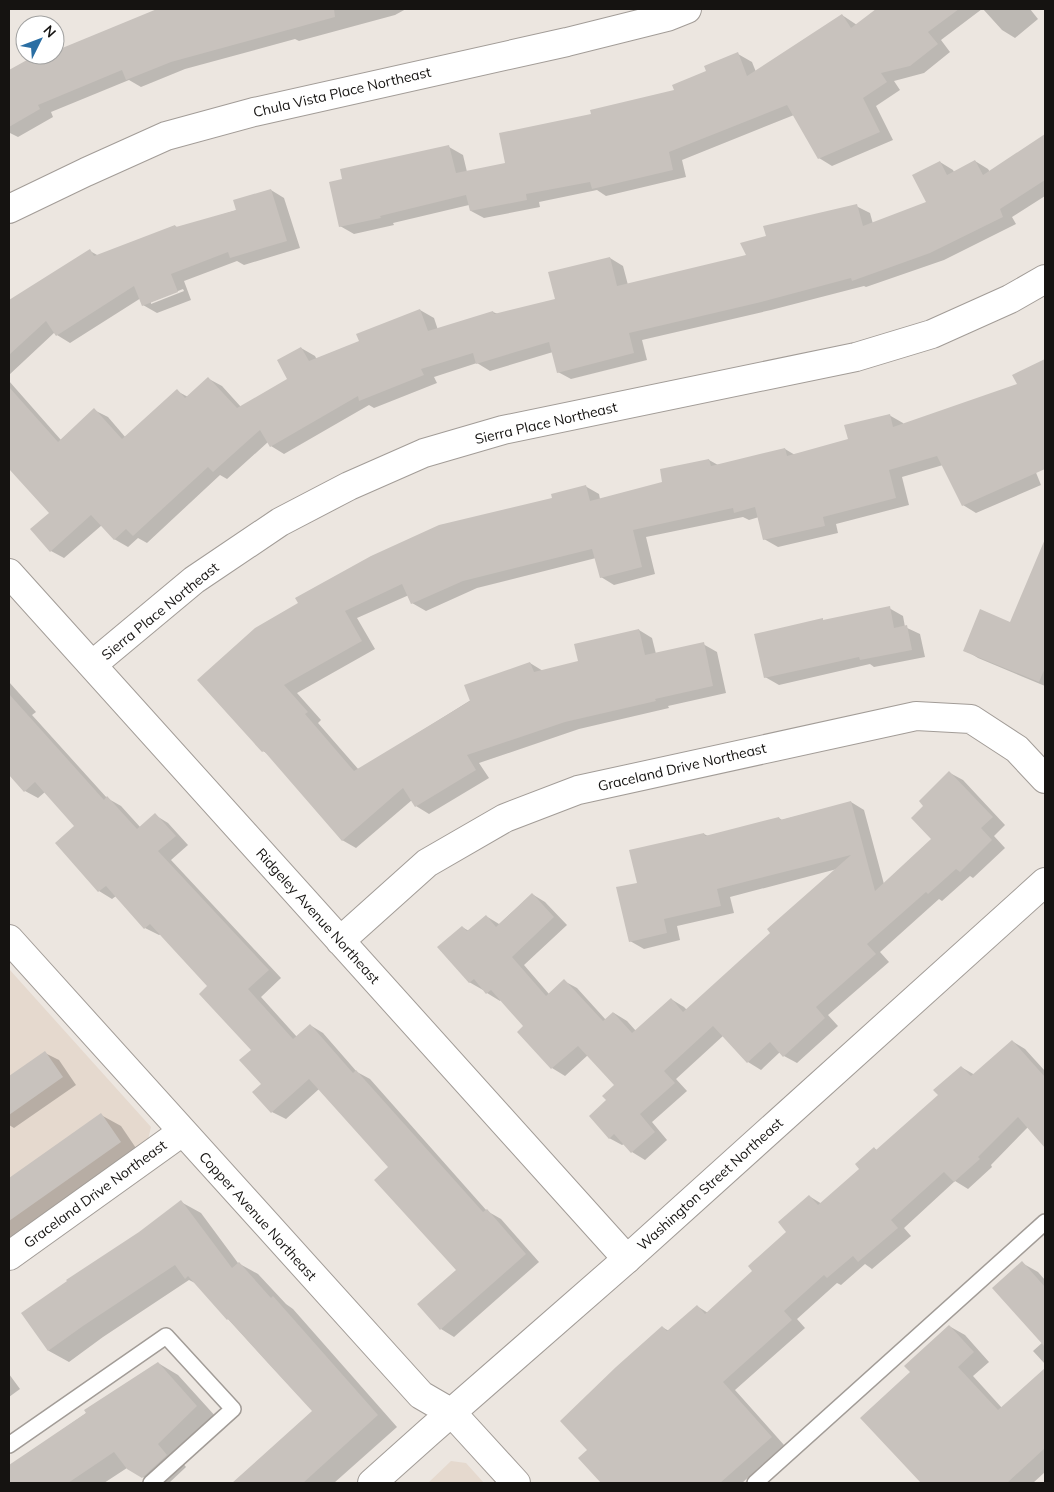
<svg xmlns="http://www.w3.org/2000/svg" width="1054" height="1492" font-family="Mulish,sans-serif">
  <rect width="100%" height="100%" fill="#ece6e0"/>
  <path fill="#e5d9ce" d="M 9,969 L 151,1127 L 146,1148 L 9,1244 Z
    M 451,1461 L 466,1463 L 484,1483 L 428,1483 Z"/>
  <path fill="#0003" fill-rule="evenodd" d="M 160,9 L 406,9 L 395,15 L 299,41 L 295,39 L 185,69 L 141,87 L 129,80 L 51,112 L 53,117 L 18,137 L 10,133 L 9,134 L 9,71 L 38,55 L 55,55 L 55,50 L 57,51 Z
    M 878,9 L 982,9 L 941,40 L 950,52 L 924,73 L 894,81 L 900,90 L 876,106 L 893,140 L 832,166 L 819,158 L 794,115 L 682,160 L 686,177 L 606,196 L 597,190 L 539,202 L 540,207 L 484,218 L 471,211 L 469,205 L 393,223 L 394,225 L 354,234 L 340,226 L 449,147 L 463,155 L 467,172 L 507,164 L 593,115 L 675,91 L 738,54 L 752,62 L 756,72 L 842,15 L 857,25 Z
    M 983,9 L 1030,9 L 1038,19 L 1015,38 L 1002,30 Z
    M 1045,136 L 1045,196 L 1012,217 L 1016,224 L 944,260 L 866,287 L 864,286 L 771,310 L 642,340 L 647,360 L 571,379 L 558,372 L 553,352 L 490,371 L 477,363 L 434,377 L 437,383 L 374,408 L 369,405 L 284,454 L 271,446 L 268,442 L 227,479 L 220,475 L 147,543 L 138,538 L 128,547 L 114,539 L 102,525 L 64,558 L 51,551 L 51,513 L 9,467 L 9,381 L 61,440 L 94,410 L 108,417 L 126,438 L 177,391 L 188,397 L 209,379 L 222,386 L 241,407 L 289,380 L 301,348 L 315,356 L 317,360 L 360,342 L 420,310 L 434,318 L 438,330 L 493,312 L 498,314 L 556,300 L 610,258 L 623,266 L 628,285 L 747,256 L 768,237 L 856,206 L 870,213 L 873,224 L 928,203 L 940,162 L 953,170 L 954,172 L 975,161 L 988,169 L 990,172 Z
    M 271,190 L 284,198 L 300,248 L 244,265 L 237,261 L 184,281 L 191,300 L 157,313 L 143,305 L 141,298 L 70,343 L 57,335 L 55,332 L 9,375 L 9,301 L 90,251 L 99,256 L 175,226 L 179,228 L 237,210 ZM 183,289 L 184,291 L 151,304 L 151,302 Z
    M 1045,360 L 1045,458 L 1033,465 L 1041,485 L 976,513 L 963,505 L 943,465 L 902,477 L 909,505 L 836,524 L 838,533 L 778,547 L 764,539 L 759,517 L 749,520 L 743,517 L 646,537 L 655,574 L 614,585 L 601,577 L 596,558 L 477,588 L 426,611 L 412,603 L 409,595 L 357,618 L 375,649 L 297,693 L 321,720 L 318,723 L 359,770 L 530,663 L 543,671 L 580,662 L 639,630 L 652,638 L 656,654 L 703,644 L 717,652 L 726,693 L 668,706 L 669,708 L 579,729 L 479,763 L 489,778 L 429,814 L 416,806 L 412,800 L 356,848 L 342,840 L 268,754 L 263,751 L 199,680 L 553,499 L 585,486 L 599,494 L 600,499 L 664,483 L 709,460 L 718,465 L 785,449 L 795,455 L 850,440 L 889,415 L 903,423 L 904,425 L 1019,385 L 1014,376 Z
    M 1028,583 L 1045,590 L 1045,686 L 978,658 L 965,650 L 1011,624 Z
    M 889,608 L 903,616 L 905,627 L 920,634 L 925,657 L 874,667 L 870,664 L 779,685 L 765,677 L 823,620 L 824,621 Z
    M 9,682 L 36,712 L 32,715 L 107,798 L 121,806 L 141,828 L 155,815 L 168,823 L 188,845 L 171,860 L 281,978 L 261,997 L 297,1037 L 310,1025 L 323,1033 L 357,1072 L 370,1079 L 487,1211 L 501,1219 L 539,1262 L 454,1337 L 441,1329 L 458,1270 L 390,1167 L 319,1089 L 286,1119 L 272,1112 L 253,1050 L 209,986 L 161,934 L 159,935 L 145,928 L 116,896 L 112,899 L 99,891 L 56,843 L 76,826 L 45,792 L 38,798 L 25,791 L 9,773 Z
    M 950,773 L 963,780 L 1005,825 L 994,836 L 1005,848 L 973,878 L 970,876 L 942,901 L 939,899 L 880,952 L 889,962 L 828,1015 L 838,1026 L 797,1063 L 784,1056 L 780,1052 L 761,1070 L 748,1062 L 724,1035 L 676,1079 L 687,1091 L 652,1122 L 667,1140 L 645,1160 L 632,1152 L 624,1144 L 622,1145 L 609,1138 L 615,1085 L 588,1055 L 565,1076 L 552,1068 L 519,1032 L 525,1026 L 501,1000 L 500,1001 L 487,993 L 484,989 L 483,990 L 469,982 L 462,927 L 469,931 L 486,916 L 499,924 L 532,894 L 545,902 L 567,925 L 524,965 L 549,994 L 564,981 L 577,988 L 606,1020 L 614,1013 L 627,1021 L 636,1031 L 671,999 L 684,1007 L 687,1010 L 771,933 L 837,869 L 730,897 L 734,913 L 677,926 L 680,940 L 644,949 L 630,941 L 638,884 L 704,834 L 708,836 L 779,818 L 782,820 L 851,802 L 864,810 L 884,884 L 932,839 L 925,806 Z
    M 1012,1041 L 1025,1049 L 1045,1071 L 1045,1144 L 1041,1141 L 1028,1127 L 991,1165 L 992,1167 L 968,1189 L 955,1181 L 904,1228 L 911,1236 L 872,1269 L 865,1264 L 841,1285 L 837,1283 L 797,1319 L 805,1328 L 735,1390 L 784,1445 L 742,1483 L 602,1483 L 579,1458 L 588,1450 L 662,1327 L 669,1331 L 697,1306 L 708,1313 L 754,1271 L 788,1232 L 809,1196 L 822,1204 L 861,1169 L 874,1148 L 878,1151 L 940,1095 L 961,1067 L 975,1075 Z
    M 45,1053 L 59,1060 L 76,1085 L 14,1128 L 9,1125 L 9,1078 Z
    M 101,1115 L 121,1126 L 140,1154 L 9,1246 L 9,1180 Z
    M 181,1202 L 201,1213 L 238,1263 L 258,1274 L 286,1304 L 293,1309 L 397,1427 L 334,1483 L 234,1483 L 313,1411 L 228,1319 L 197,1284 L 189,1280 L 103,1337 L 69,1362 L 49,1351 L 23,1313 L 140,1233 Z
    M 1022,1263 L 1038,1272 L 1045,1280 L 1045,1364 L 1033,1351 L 1043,1342 Z
    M 949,1326 L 965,1335 L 989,1362 L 973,1376 L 1002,1408 L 1045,1369 L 1045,1472 L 1033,1483 L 923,1483 L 862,1418 L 912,1372 Z
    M 158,1363 L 178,1375 L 217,1418 L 177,1456 L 186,1467 L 169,1483 L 153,1483 L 127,1468 L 104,1483 L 9,1483 L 9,1467 Z
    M 9,1374 L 20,1389 L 9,1397 Z"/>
  <path fill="#c8c2bd" d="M 157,9 L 334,9 L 335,17 L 171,62 L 126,80 L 122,70 L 38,105 L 40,109 L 9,127 L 9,70 L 36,55 L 55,55 L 55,51 Z
    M 876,9 L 959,9 L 928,32 L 938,44 L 910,66 L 881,73 L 887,82 L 863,98 L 880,132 L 818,159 L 787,105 L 669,152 L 673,170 L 592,189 L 590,182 L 526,194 L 527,200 L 470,211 L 466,195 L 380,216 L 381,218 L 339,227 L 329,182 L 342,179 L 340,169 L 449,145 L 456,173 L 505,163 L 499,133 L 591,114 L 590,110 L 674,90 L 672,85 L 706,71 L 704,66 L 738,52 L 747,76 L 842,14 L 851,28 Z
    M 1045,134 L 1045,180 L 1000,209 L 1003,217 L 930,253 L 852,281 L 851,278 L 757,303 L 629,333 L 634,353 L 557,373 L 549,342 L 476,364 L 473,353 L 421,369 L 424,375 L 359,401 L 358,396 L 270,447 L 260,430 L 213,472 L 208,467 L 133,536 L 126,529 L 114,540 L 91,515 L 50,552 L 30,529 L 49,513 L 9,469 L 9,387 L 58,442 L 94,408 L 122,439 L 177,389 L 185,398 L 208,377 L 237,408 L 287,379 L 277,360 L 301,347 L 309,361 L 359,341 L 356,334 L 420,309 L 428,331 L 493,311 L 494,314 L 555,299 L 548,272 L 610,257 L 617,286 L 746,255 L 740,243 L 766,236 L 763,226 L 857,204 L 863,226 L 926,202 L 912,175 L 940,161 L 947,175 L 975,160 L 983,175 Z
    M 271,189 L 287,241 L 230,258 L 228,252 L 171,274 L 178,292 L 142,306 L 134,286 L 56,336 L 46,321 L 9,355 L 9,300 L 90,249 L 94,256 L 175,225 L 176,227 L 236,210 L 233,200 Z
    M 1045,359 L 1045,469 L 962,506 L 937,456 L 889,470 L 896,498 L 823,517 L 825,526 L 763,540 L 755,507 L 734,513 L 733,508 L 633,530 L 642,567 L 600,578 L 592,549 L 463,581 L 411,604 L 402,584 L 345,611 L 362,641 L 284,685 L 308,712 L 305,714 L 354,771 L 470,701 L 464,685 L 530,662 L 534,672 L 578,661 L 574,644 L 639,629 L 645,655 L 704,642 L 713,686 L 655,699 L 656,701 L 565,722 L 467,755 L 476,770 L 415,807 L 403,788 L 342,841 L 264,751 L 262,752 L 197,680 L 255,628 L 298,603 L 295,598 L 371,556 L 439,525 L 552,498 L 551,494 L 586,485 L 590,501 L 662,482 L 660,469 L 709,459 L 711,466 L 785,448 L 787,456 L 848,439 L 844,425 L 890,414 L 893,427 L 1017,384 L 1012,375 Z
    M 1045,539 L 1045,668 L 1039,682 L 963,651 L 980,609 L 1010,622 Z
    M 890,606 L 894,628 L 907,625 L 912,650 L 860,660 L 859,657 L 764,678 L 754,634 L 823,618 L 823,620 Z
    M 9,694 L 104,800 L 107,796 L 137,829 L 155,813 L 176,836 L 158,851 L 269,970 L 248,989 L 293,1039 L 310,1024 L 353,1073 L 356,1070 L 483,1212 L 487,1209 L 526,1254 L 440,1330 L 417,1304 L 456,1270 L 374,1180 L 388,1167 L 309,1079 L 271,1113 L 252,1092 L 261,1084 L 239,1060 L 251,1050 L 199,994 L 207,986 L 150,924 L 144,929 L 106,886 L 98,892 L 55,843 L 74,826 L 35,782 L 24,792 L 9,775 Z
    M 949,771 L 993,817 L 981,828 L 992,840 L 960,872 L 956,869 L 928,894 L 926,892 L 867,944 L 876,954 L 816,1007 L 825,1018 L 783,1057 L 770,1042 L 747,1063 L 713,1026 L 664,1071 L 675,1083 L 640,1114 L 655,1132 L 631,1153 L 614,1134 L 609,1139 L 589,1116 L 606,1100 L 602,1096 L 614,1085 L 578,1046 L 551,1069 L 517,1032 L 523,1026 L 491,990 L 486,994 L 474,979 L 469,983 L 437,947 L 462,926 L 467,931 L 486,915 L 496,927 L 532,893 L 554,917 L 512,957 L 546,996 L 564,979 L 603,1021 L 613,1012 L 632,1033 L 671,998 L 683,1012 L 770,933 L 767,929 L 851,855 L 717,889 L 721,906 L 664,919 L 667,933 L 629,942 L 616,887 L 637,883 L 629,850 L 704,833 L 705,836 L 779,817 L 780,820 L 851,801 L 875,891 L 931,839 L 911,818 L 923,806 L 919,801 Z
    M 1012,1040 L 1045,1077 L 1045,1148 L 1018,1117 L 978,1157 L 980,1159 L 954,1182 L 944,1172 L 891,1220 L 898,1228 L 858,1262 L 853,1256 L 827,1278 L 824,1275 L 784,1311 L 792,1320 L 723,1382 L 772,1437 L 720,1483 L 601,1483 L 578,1458 L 587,1450 L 560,1421 L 616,1367 L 662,1326 L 667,1331 L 697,1305 L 705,1314 L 752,1271 L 748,1266 L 786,1232 L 778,1222 L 809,1195 L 818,1205 L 859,1169 L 855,1164 L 874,1147 L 876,1150 L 938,1095 L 933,1090 L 961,1066 L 971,1076 Z
    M 45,1051 L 63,1077 L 9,1115 L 9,1076 Z
    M 101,1113 L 121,1142 L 9,1221 L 9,1178 Z
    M 181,1200 L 232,1268 L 239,1262 L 271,1298 L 273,1296 L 378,1415 L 303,1483 L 232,1483 L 312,1411 L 266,1361 L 228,1319 L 227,1320 L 188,1276 L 185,1279 L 175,1265 L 83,1326 L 48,1351 L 21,1313 L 67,1281 L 66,1280 L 139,1232 Z
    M 1022,1261 L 1045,1287 L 1045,1347 L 992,1288 Z
    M 949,1325 L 974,1352 L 958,1367 L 998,1410 L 1045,1368 L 1045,1448 L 1007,1483 L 921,1483 L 860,1418 L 910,1372 L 904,1366 Z
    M 158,1362 L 197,1406 L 158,1444 L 167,1455 L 142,1478 L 127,1469 L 114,1452 L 68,1483 L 9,1483 L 9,1465 L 86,1413 L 84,1410 Z"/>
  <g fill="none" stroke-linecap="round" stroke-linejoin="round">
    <g stroke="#a29c97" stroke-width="18">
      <path id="lane" d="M 9,1445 L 166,1336 L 233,1409 L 151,1483
        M 755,1483 L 1045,1222"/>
    </g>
    <g stroke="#a29c97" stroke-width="30">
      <path id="street" d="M 9,209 L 86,172 L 166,136 L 254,112 L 567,42 L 667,17 L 687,9
        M 9,573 L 627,1259
        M 92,665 L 194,580 L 280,522 L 349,486 L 424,453 L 503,430 L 856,357 L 932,334 L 1010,299 L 1045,279
        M 340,941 L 427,863 L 505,818 L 578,790 L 916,716 L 971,719 L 1017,749 L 1045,779
        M 9,1256 L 182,1132"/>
    </g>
    <g stroke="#a29c97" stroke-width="30">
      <path id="secondary" d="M 9,939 L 421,1395 L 452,1413 L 516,1483
        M 372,1483 L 429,1432 L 627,1259 L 1045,882"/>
    </g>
    <use href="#lane" stroke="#fff" stroke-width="15"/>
    <use href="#street" stroke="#fff" stroke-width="28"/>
    <use href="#secondary" stroke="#fff" stroke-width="28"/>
  </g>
  <g text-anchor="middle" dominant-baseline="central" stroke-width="4" stroke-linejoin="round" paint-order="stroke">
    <g font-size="14" fill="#151311" stroke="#fff">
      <text transform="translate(342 92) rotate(-13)">Chula Vista Place Northeast</text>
      <text transform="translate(546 423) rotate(-13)">Sierra Place Northeast</text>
      <text transform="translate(160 611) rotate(-39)">Sierra Place Northeast</text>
      <text transform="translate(682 767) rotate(-13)">Graceland Drive Northeast</text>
      <text transform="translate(318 916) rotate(48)">Ridgeley Avenue Northeast</text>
      <text transform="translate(710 1184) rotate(-42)">Washington Street Northeast</text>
      <text transform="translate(95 1194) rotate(-36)">Graceland Drive Northeast</text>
      <text transform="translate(258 1216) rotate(48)">Copper Avenue Northeast</text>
    </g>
  </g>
  <rect width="1054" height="1492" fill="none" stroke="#151311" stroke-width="20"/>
  <g transform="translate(40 40) rotate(48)"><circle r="24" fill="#ffffff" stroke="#a1a1a0"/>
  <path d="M0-4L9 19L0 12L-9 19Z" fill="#2a6ea3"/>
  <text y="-8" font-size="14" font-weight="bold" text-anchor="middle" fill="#151311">N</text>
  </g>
</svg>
